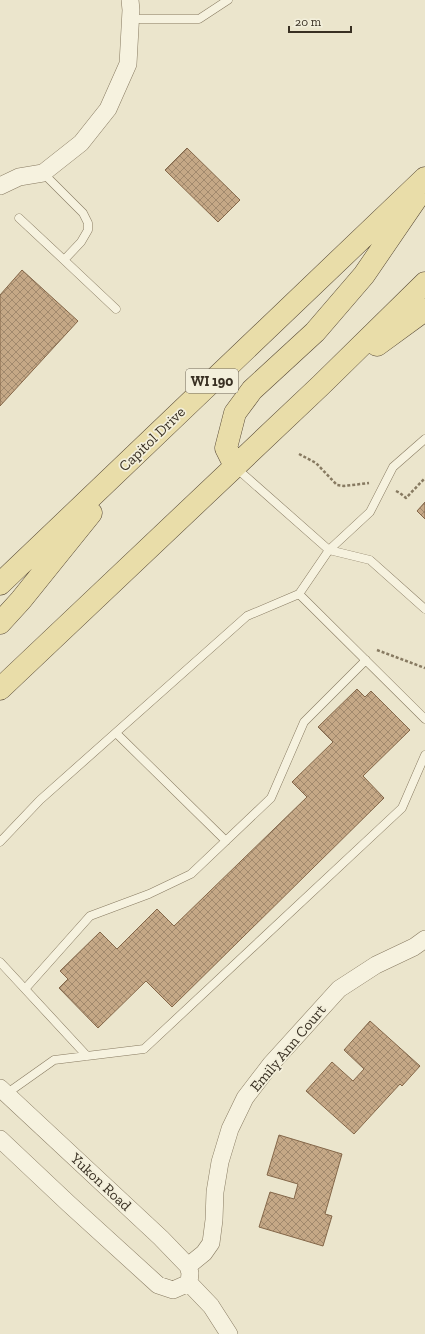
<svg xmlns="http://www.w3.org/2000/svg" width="425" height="1334" font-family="'Zilla Slab',serif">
  <defs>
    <pattern id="building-cross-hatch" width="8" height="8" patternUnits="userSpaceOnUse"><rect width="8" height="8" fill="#c5a886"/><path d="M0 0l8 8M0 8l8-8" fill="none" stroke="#a1896d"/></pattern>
  </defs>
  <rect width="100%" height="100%" fill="#ebe5cc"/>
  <path fill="url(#building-cross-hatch)" stroke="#846749" d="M 187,148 L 240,200 L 218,222 L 165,170 Z
    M 22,270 L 78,321 L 0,406 L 0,295 Z
    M 425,502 L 425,519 L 417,511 Z
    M 357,689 L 365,697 L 371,691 L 410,730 L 363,776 L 384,798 L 172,1007 L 146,981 L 98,1028 L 59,988 L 68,979 L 60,971 L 100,932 L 117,949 L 157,909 L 174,926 L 307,797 L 292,782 L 333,742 L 318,727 Z
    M 370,1021 L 420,1066 L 402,1086 L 400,1084 L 354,1134 L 306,1091 L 332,1062 L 353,1081 L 364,1069 L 344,1050 Z
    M 279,1135 L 342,1154 L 325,1214 L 332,1216 L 323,1246 L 259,1227 L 270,1192 L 294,1199 L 298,1184 L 267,1175 Z"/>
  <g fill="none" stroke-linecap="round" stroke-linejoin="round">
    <g stroke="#877a61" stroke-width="9">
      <path id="service" d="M 131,19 L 199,19 L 228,0
        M 19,218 L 64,260 L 81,242 L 88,230 L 88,223 L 83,213 L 43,173
        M 64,260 L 116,309
        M 425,439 L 393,467 L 370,512 L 329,550 L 299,594 L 425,719
        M 235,467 L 329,550 L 370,560 L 425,609
        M 116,733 L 226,841
        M 0,842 L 40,800 L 247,616 L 299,594
        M 0,962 L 87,1056
        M 25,989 L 90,916 L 149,894 L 191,874 L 271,798 L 304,722 L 366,660
        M 6,1094 L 54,1060 L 144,1049 L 402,808 L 425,755"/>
    </g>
    <g stroke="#877a61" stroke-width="18">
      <path id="minor" d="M 0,186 L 19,177 L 43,173 L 81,143 L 108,109 L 128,64 L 131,10 L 130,0
        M 0,1088 L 161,1238 L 188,1266 L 190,1273 L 189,1283
        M 0,1139 L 69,1204 L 158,1285 L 173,1290 L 189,1283
        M 188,1266 L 204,1253 L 211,1243 L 214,1220 L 215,1192 L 220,1162 L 230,1129 L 245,1098 L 271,1064 L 339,989 L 376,965 L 414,947 L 425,939
        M 189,1283 L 211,1306 L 229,1334"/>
    </g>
    <g stroke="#564835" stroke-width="23">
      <path id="primary" d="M 377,345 L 425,310
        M 235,466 L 226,448 L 235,413 L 252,390 L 315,332 L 364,275 L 416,199
        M 0,584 L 425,178
        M 0,623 L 21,600 L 91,513
        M 0,689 L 321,385 L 425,283"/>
    </g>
    <path stroke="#877a61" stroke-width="2.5" stroke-dasharray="3 2" stroke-linecap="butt" d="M 299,454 L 316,463 L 337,485 L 344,486 L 369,483
      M 396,491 L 400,493 L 406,498 L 425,478
      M 377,650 L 425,668"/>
    <use href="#service" stroke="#f6f2df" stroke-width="8"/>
    <use href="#minor" stroke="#f6f2df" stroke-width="17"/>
    <use href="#primary" stroke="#e9dda9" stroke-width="22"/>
  </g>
  <g text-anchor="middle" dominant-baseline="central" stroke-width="3.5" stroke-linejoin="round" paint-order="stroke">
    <rect fill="#f3efdb" stroke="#71695a" stroke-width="1" x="186" y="369" width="52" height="24" rx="3"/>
    <g font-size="14" font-weight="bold" fill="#393023">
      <text x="212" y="381">WI 190</text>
    </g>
    <g font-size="15" fill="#393023" stroke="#f3efdb">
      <text transform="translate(152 439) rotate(-44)">Capitol Drive</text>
      <text transform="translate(288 1048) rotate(-50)">Emily Ann Court</text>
      <text transform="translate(101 1182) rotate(43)">Yukon Road</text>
    </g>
  </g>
  <path d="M289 26v6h62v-6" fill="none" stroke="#393023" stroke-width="2"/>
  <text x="295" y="26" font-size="12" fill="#393023" stroke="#f3efdb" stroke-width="3" paint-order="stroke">20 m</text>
</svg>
